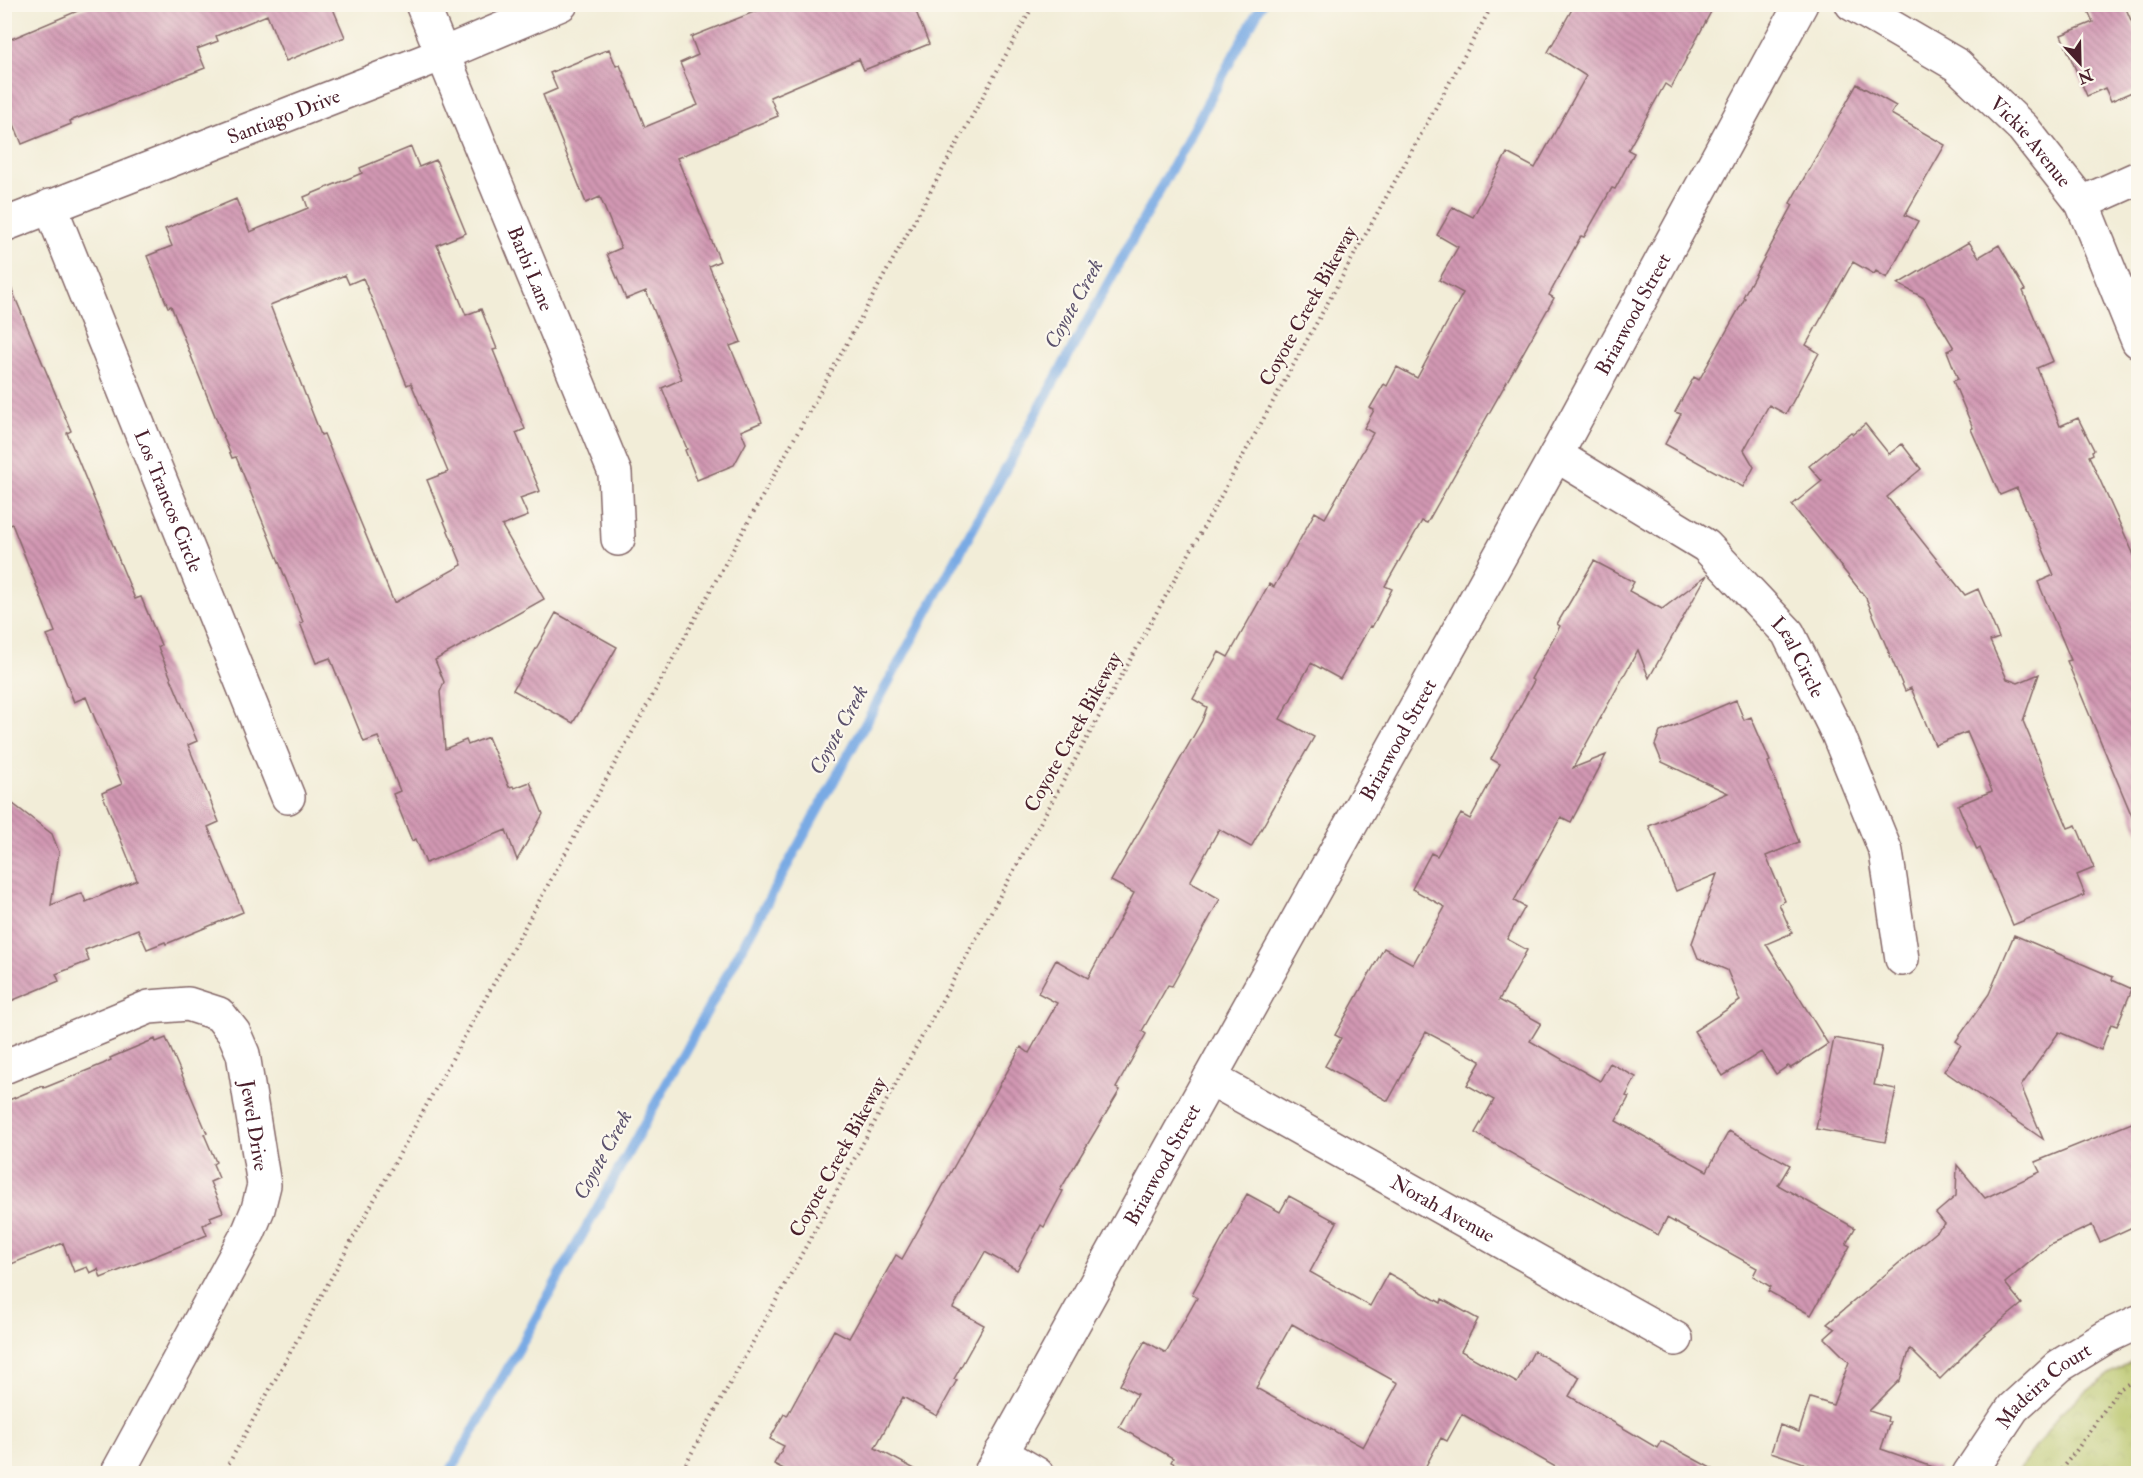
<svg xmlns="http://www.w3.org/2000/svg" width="2143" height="1478" font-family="'IM FELL Double Pica',serif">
  <defs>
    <pattern id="park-crowns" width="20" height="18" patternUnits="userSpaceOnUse" patternTransform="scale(1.5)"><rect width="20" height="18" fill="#b6c366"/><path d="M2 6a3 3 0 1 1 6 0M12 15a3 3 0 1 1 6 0" fill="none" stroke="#9ea759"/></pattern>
    <pattern id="building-back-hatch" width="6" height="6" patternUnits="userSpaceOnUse" patternTransform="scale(1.5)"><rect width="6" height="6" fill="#d298b3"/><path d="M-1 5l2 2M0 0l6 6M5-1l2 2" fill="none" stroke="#ac7b92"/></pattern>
  </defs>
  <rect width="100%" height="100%" fill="#fbf7ec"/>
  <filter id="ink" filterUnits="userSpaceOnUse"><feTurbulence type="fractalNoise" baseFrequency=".0167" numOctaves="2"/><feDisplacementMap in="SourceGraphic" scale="12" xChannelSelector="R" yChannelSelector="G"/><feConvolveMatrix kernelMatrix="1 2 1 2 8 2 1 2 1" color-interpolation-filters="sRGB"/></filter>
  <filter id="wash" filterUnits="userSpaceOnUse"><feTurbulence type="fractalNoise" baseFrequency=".008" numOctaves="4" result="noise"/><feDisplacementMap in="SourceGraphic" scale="24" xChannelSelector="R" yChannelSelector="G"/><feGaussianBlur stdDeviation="1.35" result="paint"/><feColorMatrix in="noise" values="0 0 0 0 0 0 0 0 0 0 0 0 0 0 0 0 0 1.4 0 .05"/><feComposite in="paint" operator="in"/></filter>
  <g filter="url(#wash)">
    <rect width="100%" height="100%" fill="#f2edd8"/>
    <path fill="url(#park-crowns)" stroke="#807148" stroke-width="1.5" d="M 2138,1358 L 2138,1473 L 2017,1473 L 2060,1413 L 2109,1374 Z"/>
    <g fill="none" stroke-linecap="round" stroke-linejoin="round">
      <path stroke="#79aae4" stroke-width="10" d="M 449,1474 L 711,1004 L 1262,4"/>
    </g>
    <g id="blocks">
      <path fill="url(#building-back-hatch)" fill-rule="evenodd" d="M 94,4 L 331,4 L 345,37 L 286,61 L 267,15 L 216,36 L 218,41 L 197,49 L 205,68 L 70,121 L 71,124 L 22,144 L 13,122 L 4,125 L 4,42 Z
        M 774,4 L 913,4 L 929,44 L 864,70 L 859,59 L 770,97 L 778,116 L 677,158 L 720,261 L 709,266 L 741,342 L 730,346 L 762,422 L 741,431 L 746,443 L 734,465 L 697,480 L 685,450 L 687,449 L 662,388 L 682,379 L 646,291 L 626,299 L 607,254 L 621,248 L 600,197 L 586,203 L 543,95 L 557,89 L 550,73 L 609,49 L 616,66 L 620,65 L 645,127 L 698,105 L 680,63 L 698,55 L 691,37 Z
        M 1575,4 L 1715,4 L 1671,88 L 1665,84 L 1628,150 L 1634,153 L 1615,189 L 1612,188 L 1584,237 L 1581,236 L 1549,295 L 1554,298 L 1440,500 L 1427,523 L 1422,521 L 1385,586 L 1392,589 L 1372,627 L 1370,626 L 1340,679 L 1311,663 L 1280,719 L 1314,737 L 1251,847 L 1219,829 L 1190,882 L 1220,899 L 1172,986 L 1168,985 L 1142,1031 L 1146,1034 L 1116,1088 L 1120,1090 L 1060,1190 L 1063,1191 L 1044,1227 L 1041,1225 L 1017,1270 L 985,1252 L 953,1308 L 984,1325 L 954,1379 L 957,1380 L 937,1416 L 903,1397 L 875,1448 L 922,1473 L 791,1473 L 774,1464 L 784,1446 L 770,1439 L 784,1414 L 787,1416 L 834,1330 L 849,1338 L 896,1255 L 902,1259 L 1021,1047 L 1029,1053 L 1057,1003 L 1038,993 L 1056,960 L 1088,978 L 1134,893 L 1111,881 L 1202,721 L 1207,707 L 1193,699 L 1219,652 L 1228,657 L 1269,584 L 1274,587 L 1315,512 L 1325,518 L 1373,433 L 1364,428 L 1374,410 L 1370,408 L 1384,384 L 1387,386 L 1397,367 L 1417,378 L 1463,293 L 1439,280 L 1458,247 L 1437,235 L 1453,207 L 1473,217 L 1507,153 L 1535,168 L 1586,76 L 1548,52 Z
        M 2085,4 L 2124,4 L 2139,39 L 2139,89 L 2111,101 L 2105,88 L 2087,96 L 2061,35 L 2093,22 Z
        M 1857,84 L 1896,106 L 1891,114 L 1945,145 L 1905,215 L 1918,221 L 1887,278 L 1876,271 L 1874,274 L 1853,262 L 1806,345 L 1819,353 L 1786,414 L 1769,405 L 1744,450 L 1754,467 L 1743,487 L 1665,444 L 1681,414 L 1675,412 L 1694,377 L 1699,380 L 1745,298 L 1743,297 L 1793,205 L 1790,203 Z
        M 411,147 L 419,167 L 436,160 L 466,233 L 437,245 L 466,315 L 481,309 L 497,349 L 493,350 L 525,429 L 516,433 L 540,491 L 520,498 L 528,516 L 502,526 L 544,599 L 435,660 L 444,682 L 440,692 L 445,749 L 466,740 L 468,745 L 488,737 L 509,787 L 513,786 L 514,788 L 530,782 L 543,814 L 517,860 L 506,830 L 426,863 L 416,839 L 412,841 L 393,794 L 400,791 L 378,737 L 364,742 L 330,658 L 316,663 L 300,623 L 303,622 L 269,537 L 236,457 L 232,458 L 171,306 L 168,307 L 147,256 L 172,246 L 165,229 L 236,199 L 250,232 L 308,208 L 304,197 L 362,173 L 360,168 ZM 345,275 L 349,284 L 363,278 L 407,385 L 411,383 L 448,472 L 427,480 L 462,565 L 394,603 L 324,434 L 321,435 L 270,305 Z
        M 1969,242 L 1979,257 L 1999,245 L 2025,290 L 2023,291 L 2053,361 L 2037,368 L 2060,426 L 2078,418 L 2094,450 L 2092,451 L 2093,454 L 2089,456 L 2139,566 L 2139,833 L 2067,661 L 2071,660 L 2038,582 L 2054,575 L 2017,488 L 2000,495 L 1971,429 L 1973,428 L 1953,381 L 1958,379 L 1947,351 L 1954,348 L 1924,298 L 1898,284 Z
        M 4,271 L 71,431 L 67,433 L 135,599 L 141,597 L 161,645 L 158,647 L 197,741 L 188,745 L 219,822 L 208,827 L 243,912 L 166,944 L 165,942 L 147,949 L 138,929 L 85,950 L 89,961 L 56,974 L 59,981 L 11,1001 L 4,984 L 4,797 L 52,834 L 59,852 L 51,905 L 82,893 L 86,902 L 137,880 L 102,793 L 122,784 L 86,697 L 74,702 L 47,635 L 55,632 L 12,524 L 4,527 Z
        M 1865,424 L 1889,454 L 1902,444 L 1921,469 L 1887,497 L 1965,595 L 1978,589 L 1999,638 L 1990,641 L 2007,679 L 2018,683 L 2039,674 L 2023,721 L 2068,828 L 2076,825 L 2094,868 L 2077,875 L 2085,895 L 2013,925 L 1980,848 L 1977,850 L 1958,805 L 1992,791 L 1967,732 L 1935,745 L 1911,688 L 1905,691 L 1866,598 L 1792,505 L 1822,481 L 1809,466 L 1851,432 L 1853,434 Z
        M 1594,561 L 1634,582 L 1629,591 L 1662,609 L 1707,575 L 1649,678 L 1638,650 L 1573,768 L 1606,755 L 1571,822 L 1561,817 L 1514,901 L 1525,907 L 1507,939 L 1527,950 L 1499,1000 L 1541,1023 L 1530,1041 L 1600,1081 L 1610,1063 L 1636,1077 L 1626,1096 L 1629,1097 L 1616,1121 L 1707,1171 L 1729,1131 L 1790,1165 L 1778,1185 L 1855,1228 L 1846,1244 L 1850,1246 L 1811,1315 L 1768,1291 L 1771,1287 L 1753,1276 L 1757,1268 L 1667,1218 L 1658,1235 L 1475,1133 L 1494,1100 L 1467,1085 L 1481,1061 L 1426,1032 L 1388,1101 L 1325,1066 L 1341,1038 L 1335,1035 L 1384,948 L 1413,964 L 1445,907 L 1412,889 L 1431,853 L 1437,856 L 1461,814 L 1470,819 L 1500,764 L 1491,759 L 1534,681 L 1531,679 L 1560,626 L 1557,624 Z
        M 556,613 L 617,647 L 573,723 L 513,690 Z
        M 1736,700 L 1744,720 L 1751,717 L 1770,761 L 1768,762 L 1799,842 L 1766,856 L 1785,901 L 1779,904 L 1792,933 L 1766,944 L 1828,1044 L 1791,1068 L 1788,1066 L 1776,1074 L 1761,1052 L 1723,1076 L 1694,1031 L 1740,1001 L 1727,970 L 1698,958 L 1692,943 L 1717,874 L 1676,891 L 1649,826 L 1728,793 L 1662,762 L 1655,745 L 1660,732 Z
        M 2014,935 L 2113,977 L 2112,980 L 2132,989 L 2117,1026 L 2111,1024 L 2101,1050 L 2059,1032 L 2021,1086 L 2043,1139 L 1944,1071 L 1961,1045 L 1956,1041 L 1989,994 Z
        M 166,1038 L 207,1133 L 204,1134 L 216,1162 L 213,1164 L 219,1178 L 210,1182 L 223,1212 L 210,1217 L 212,1221 L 203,1225 L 207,1235 L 101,1278 L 98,1269 L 90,1273 L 87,1267 L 74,1272 L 63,1243 L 4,1267 L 4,1102 L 43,1086 L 44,1088 L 103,1064 L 111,1060 L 110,1058 L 155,1039 L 156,1042 Z
        M 1834,1038 L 1882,1047 L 1874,1085 L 1896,1089 L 1885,1142 L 1816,1129 Z
        M 2139,1120 L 2139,1224 L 2100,1242 L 2092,1225 L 2050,1245 L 2005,1283 L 2022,1304 L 1983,1336 L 1940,1379 L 1910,1349 L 1900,1380 L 1869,1411 L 1888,1417 L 1887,1422 L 1890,1422 L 1881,1449 L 1939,1469 L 1938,1473 L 1833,1473 L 1771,1452 L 1780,1425 L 1799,1432 L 1810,1398 L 1833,1405 L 1849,1362 L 1825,1338 L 1835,1329 L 1827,1324 L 1945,1224 L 1936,1213 L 1956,1196 L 1957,1165 L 1985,1198 L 2040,1172 L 2035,1162 Z
        M 1247,1194 L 1280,1212 L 1289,1196 L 1337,1222 L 1310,1272 L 1370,1306 L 1388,1273 L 1441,1303 L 1442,1299 L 1478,1319 L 1461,1351 L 1517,1383 L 1534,1351 L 1580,1377 L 1569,1396 L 1657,1448 L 1661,1441 L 1720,1473 L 1566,1473 L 1462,1414 L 1447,1441 L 1441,1438 L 1422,1473 L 1193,1473 L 1171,1462 L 1173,1458 L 1119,1427 L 1137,1394 L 1120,1385 L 1145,1341 L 1166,1353 L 1197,1298 L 1192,1294 ZM 1292,1324 L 1398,1383 L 1363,1447 L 1256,1388 Z"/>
    </g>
  </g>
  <g filter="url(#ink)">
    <use href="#blocks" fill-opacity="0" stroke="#856768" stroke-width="1.5"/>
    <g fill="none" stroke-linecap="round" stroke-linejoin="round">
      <g stroke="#856768" stroke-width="36">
        <g id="street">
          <path id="s1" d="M 422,4 L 615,473 L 618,539"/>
          <path id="s2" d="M 1852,4 L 1957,65 L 2023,128 L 2082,203 L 2138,341"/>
          <path d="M 2082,203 L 2138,178"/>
          <path id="s3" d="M 50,206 L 288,797"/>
          <path id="s4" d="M 4,225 L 443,54 L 561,4"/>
          <path id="s5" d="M 1556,455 L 1706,546 L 1788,633 L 1838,734 L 1886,852 L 1902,959"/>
          <path id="s6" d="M 4,1067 L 149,1007 L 188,1004 L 219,1014 L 234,1033 L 243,1054 L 264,1185 L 258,1209 L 249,1231 L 117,1474"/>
          <path id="s7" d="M 1210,1078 L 1676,1339"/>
          <path d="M 1001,1453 L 1037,1474"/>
          <path id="s8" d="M 990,1474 L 1556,455 L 1801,4"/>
          <path id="s9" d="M 1969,1474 L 2013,1408 L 2059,1366 L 2108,1336 L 2138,1322"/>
        </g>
      </g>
      <path stroke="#856768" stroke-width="4" stroke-dasharray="1.5 4.5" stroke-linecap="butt" d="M 223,1474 L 1034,4
        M 680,1474 L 1493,4
        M 2057,1474 L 2076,1451 L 2118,1390 L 2138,1378"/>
      <use href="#street" stroke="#fff" stroke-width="33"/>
    </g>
  </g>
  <g text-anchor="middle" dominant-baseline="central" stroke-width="4.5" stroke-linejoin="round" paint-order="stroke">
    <g font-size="20" fill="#4a1f2b" stroke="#fbf7ec">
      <text stroke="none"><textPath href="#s4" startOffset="300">Santiago Drive</textPath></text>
      <text stroke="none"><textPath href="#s2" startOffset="228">Vickie Avenue</textPath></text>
      <text stroke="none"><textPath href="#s1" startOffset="286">Barbi Lane</textPath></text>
      <text transform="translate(1308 306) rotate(-61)">Coyote Creek Bikeway</text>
      <text stroke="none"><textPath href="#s8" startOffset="1326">Briarwood Street</textPath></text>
      <text stroke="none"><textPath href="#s3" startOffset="318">Los Trancos Circle</textPath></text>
      <text stroke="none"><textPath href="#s5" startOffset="321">Leal Circle</textPath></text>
      <text transform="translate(1073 732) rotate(-61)">Coyote Creek Bikeway</text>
      <text stroke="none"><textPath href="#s8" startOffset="840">Briarwood Street</textPath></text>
      <text stroke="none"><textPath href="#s6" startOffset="348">Jewel Drive</textPath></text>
      <text transform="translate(838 1157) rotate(-61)">Coyote Creek Bikeway</text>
      <text stroke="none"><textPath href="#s8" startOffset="354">Briarwood Street</textPath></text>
      <text stroke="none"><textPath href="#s7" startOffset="267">Norah Avenue</textPath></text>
      <text stroke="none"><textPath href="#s9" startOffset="117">Madeira Court</textPath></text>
    </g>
    <g font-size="21" font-style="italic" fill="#5a506c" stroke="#fbf7ec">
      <text transform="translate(1074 304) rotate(-61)">Coyote Creek</text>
      <text transform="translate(839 730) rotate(-61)">Coyote Creek</text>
      <text transform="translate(603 1155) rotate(-61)">Coyote Creek</text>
    </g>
  </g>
  <rect width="2143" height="1478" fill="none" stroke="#fbf7ec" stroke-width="24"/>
  <g transform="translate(2080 63) rotate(158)" stroke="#fbf7ec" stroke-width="4.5" paint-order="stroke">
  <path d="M0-4.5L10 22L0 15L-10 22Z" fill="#4a1f2b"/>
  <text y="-9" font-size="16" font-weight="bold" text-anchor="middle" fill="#4a1f2b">N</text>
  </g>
</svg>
